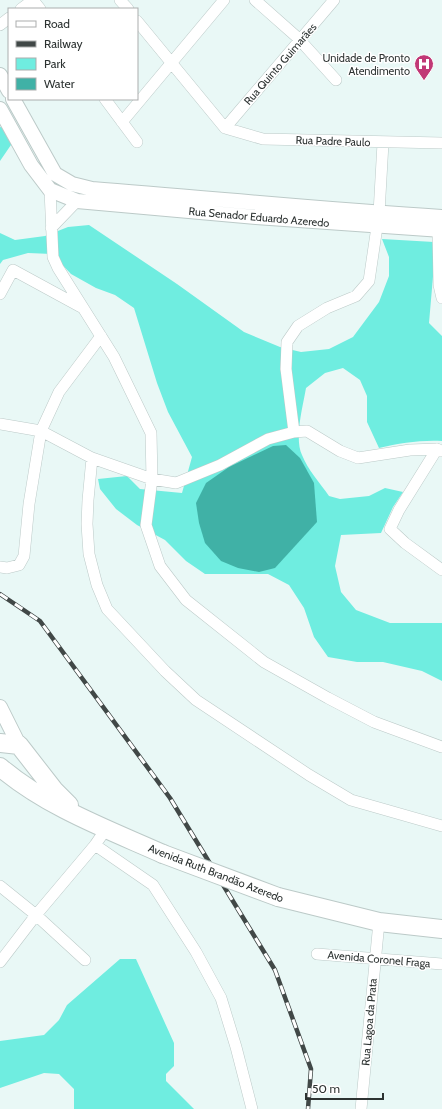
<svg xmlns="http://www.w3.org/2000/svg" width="442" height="1109" font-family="Cabin,sans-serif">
  <rect width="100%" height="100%" fill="#e9f8f6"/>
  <path fill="#6fede0" d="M 0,127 L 5,128 L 13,142 L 0,161 Z
    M 89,225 L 177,284 L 244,332 L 280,347 L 301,352 L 329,349 L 353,337 L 379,302 L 389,276 L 389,257 L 382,239 L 434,242 L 434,265 L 429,323 L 442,336 L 442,441 C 420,440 400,443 379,448 L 367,422 L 367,396 L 360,380 L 343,368 L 325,373 L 306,388 C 303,406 294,438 302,455 C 308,470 320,483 329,496 L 340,499 L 369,496 L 385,488 L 403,492 L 393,507 L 381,533 L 341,535 L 335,566 L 341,592 L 356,610 L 390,623 L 442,623 L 442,681 L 422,671 L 383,662 L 357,662 L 328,657 L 314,637 L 304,608 L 289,585 L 268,574 L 205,574 L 186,561 L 165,540 L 137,525 L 116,509 L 100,489 L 98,479 L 127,476 L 140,489 L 182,493 L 192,457 L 168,412 L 157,383 L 134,308 L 115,295 L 96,288 L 71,274 L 52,254 L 28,253 L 3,260 L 0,264 L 0,233 L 15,240 L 45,236 L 68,227 Z
    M 120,959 L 136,959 L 174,1043 L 174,1066 L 166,1074 L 166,1081 L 194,1109 L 74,1109 L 74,1089 L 59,1074 L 44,1073 L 0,1088 L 0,1041 L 44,1035 L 59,1020 L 67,1005 Z"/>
  <path fill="#40b1a6" d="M 286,445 L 300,458 L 314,483 L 317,522 L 275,568 L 259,572 L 238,568 L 221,561 L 205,543 L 199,523 L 196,503 L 206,483 L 229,467 L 273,446 Z"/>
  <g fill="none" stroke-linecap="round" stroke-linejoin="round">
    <g stroke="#bccac8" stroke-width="12">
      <path id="minor" d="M 33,0 L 40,9
        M 120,0 L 128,9
        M 255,0 L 298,38 L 336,80
        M 21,9 L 33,0
        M 137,21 L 225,128
        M 0,25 L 9,18
        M 105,99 L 137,142
        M 122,122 L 224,0
        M 225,128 L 263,139 L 442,143
        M 225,128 L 334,0
        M 50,190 L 53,257 L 58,268 L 114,357 L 151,433 L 152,479 L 146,525 L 160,566 L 186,600 L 264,662 L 328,698 L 374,722 L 442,747
        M 51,228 L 77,201
        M 438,230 L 439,285 L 442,298
        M 0,294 L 13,270 L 81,307
        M 0,424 L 41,431 L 92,458 L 152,479 L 176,483 L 220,465 L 268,439 L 294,432 L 286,369 L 287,342 L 298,326 L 327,308 L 356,296 L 369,281 L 379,213 L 383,143
        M 294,432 L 307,431 L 340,451 L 358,458 L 410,450 L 437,449 L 441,451
        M 437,449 L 399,510 L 390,529 L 405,543 L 442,570
        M 92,458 L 88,500 L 87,524 L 89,554 L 97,585 L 107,609 L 165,671 L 196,700 L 309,775 L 351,800 L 442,826
        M 0,567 L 7,568 L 19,565 L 24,556 L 29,504 L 41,431 L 59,392 L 101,336
        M 95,845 L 153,885 L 196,952 L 221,998 L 236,1047 L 252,1109
        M 0,886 L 36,915 L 85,960
        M 317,954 L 442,964
        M 0,962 L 36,915 L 95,845 L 106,829
        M 361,1109 L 379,922"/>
    </g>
    <g stroke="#bccac8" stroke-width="16">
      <path id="tertiary" d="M 0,75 L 9,91
        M 13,99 L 55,174 L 72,184 L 92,189 C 209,198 325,210 442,217
        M 0,109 L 31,165 L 50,190 L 77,201 L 256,217 L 442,230
        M 0,707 L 19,745"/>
    </g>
    <g stroke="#bccac8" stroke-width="20">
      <path id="primary" d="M 0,743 L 19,745 L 54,790 L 69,805
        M 0,767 C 47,807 107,829 163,854
        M 278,897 L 379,922 L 442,929"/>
    </g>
    <use href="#minor" stroke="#fff" stroke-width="11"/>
    <use href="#tertiary" stroke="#fff" stroke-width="14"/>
    <use href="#primary" stroke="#fff" stroke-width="18"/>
    <g stroke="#414847" stroke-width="4.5">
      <path id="rail" d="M 0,594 L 40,621 L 170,798 L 275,970 L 311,1069 L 308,1109"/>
    </g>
    <use href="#rail" stroke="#fff" stroke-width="3" stroke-dasharray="9" stroke-linecap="butt"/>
    <g stroke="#bccac8" stroke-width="20" stroke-linecap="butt">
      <path id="primary-bridge" d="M 163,854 L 278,897"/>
    </g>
    <use href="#primary-bridge" stroke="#fff" stroke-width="18"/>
  </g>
  <defs>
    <g id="hospital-pin" transform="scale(1)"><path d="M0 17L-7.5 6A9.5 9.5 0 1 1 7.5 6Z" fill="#c13876" stroke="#fff"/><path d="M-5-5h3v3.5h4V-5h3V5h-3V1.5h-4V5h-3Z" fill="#fff"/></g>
  </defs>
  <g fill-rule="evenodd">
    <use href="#hospital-pin" x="424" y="64"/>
  </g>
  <g text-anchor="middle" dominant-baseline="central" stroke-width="3" stroke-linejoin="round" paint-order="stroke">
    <g font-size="11" fill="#2d3332" stroke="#fff" text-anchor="end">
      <text x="410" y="58">Unidade de Pronto<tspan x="410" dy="13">Atendimento</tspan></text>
    </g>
    <g font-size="11" fill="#2d3332" stroke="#fff">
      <text transform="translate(280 64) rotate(-49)">Rua Quinto Guimarães</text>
      <text transform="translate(333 141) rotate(2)">Rua Padre Paulo</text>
      <text transform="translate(259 217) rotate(5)">Rua Senador Eduardo Azeredo</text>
      <text transform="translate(216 873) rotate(21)">Avenida Ruth Brandão Azeredo</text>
      <text transform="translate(379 959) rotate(5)">Avenida Coronel Fraga</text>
      <text transform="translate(369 1022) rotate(-85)">Rua Lagoa da Prata</text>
    </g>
  </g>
  <rect x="8" y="8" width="130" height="92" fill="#ffffff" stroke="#abadad"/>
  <rect x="16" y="21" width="20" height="6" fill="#ffffff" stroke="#abadad"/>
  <text x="44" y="28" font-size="12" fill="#2d3332">Road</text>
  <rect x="16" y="41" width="20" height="6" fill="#414847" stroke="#abadad"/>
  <text x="44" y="48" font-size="12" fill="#2d3332">Railway</text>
  <rect x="16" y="58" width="20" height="12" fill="#6fede0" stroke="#abadad"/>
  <text x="44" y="68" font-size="12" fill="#2d3332">Park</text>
  <rect x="16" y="78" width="20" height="12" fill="#40b1a6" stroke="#abadad"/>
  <text x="44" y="88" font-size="12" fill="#2d3332">Water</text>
  <path d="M306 1093v6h77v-6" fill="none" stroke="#2d3332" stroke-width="2"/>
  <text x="312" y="1093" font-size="12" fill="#2d3332" stroke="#ffffff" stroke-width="3" paint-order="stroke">50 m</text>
</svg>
